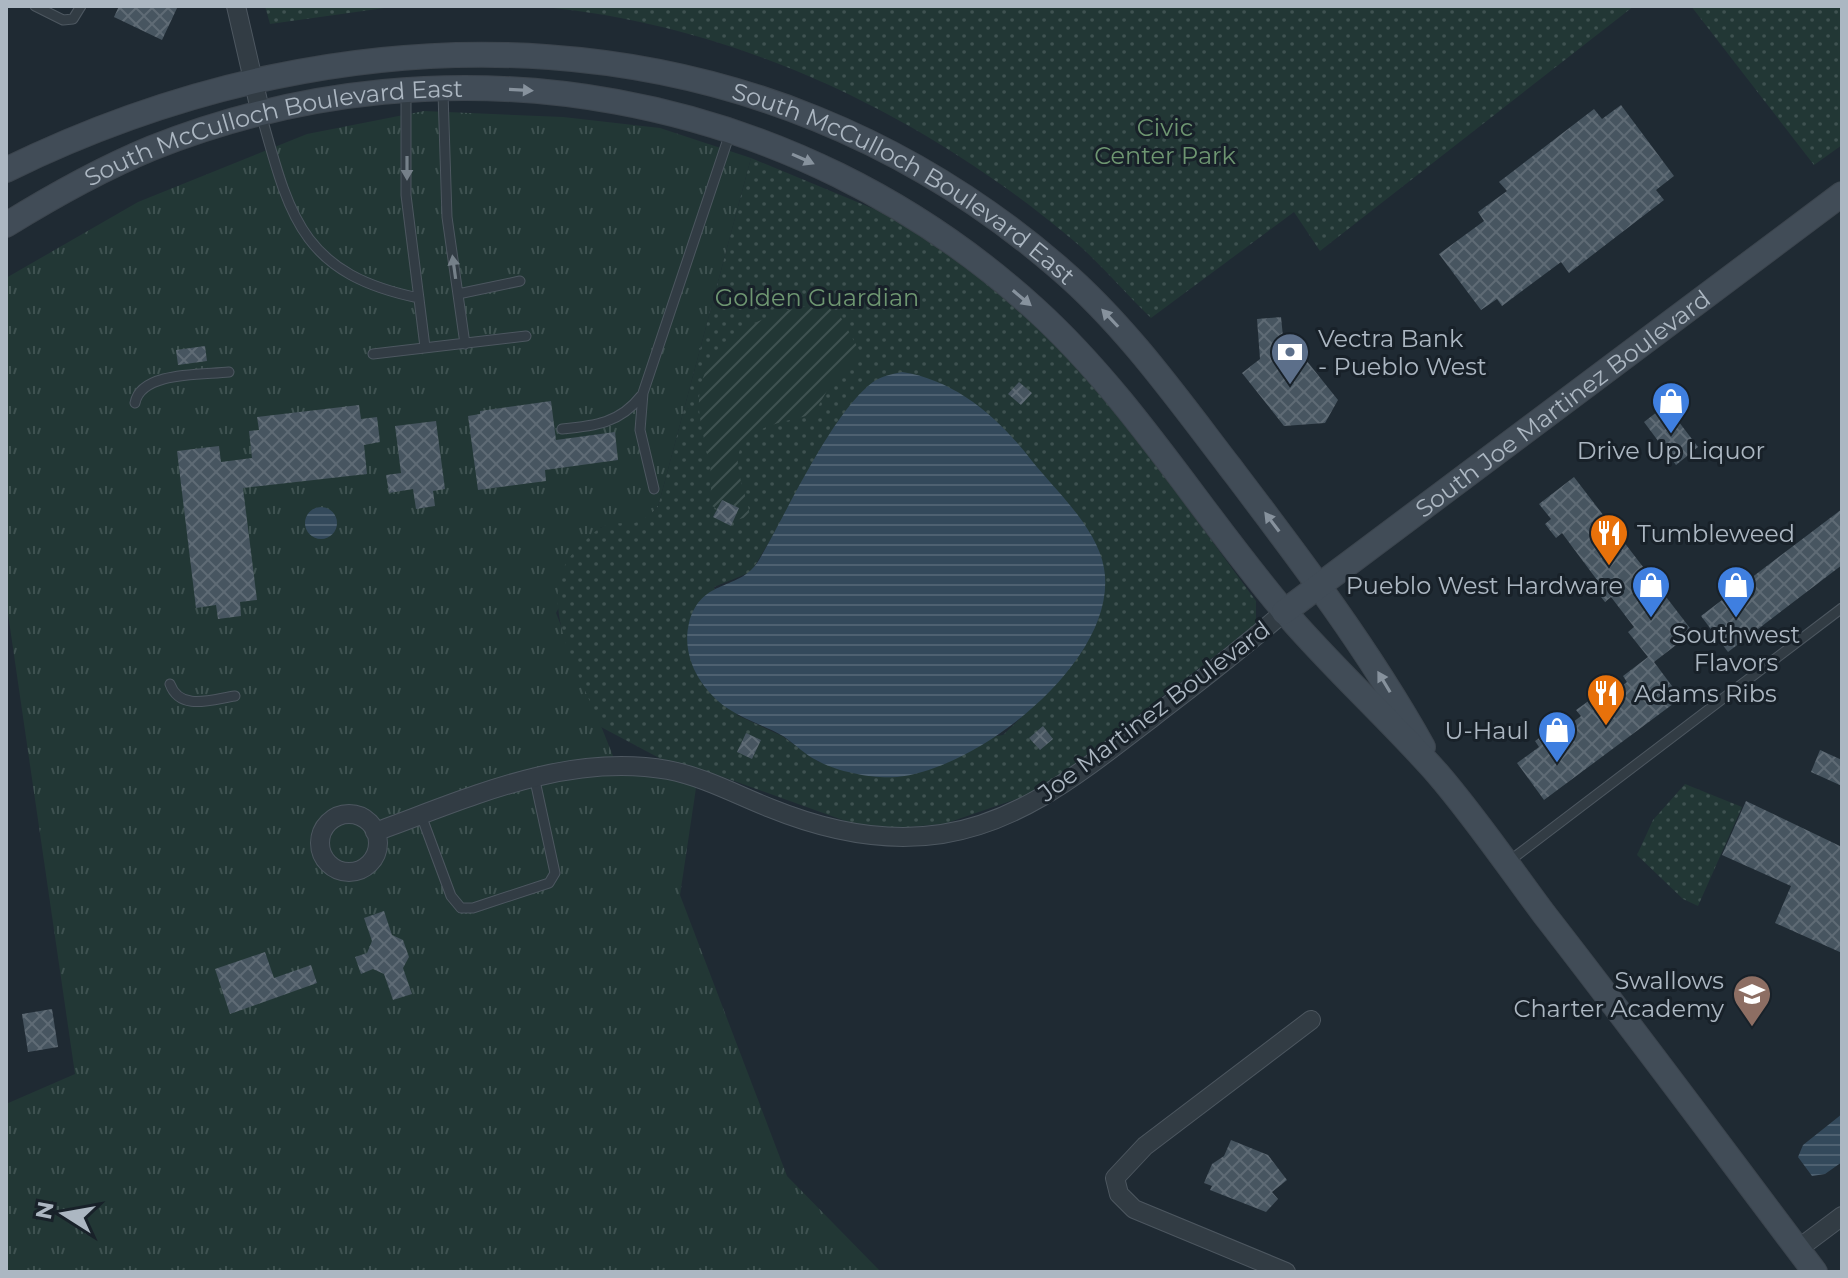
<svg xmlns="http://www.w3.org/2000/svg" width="1848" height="1278" font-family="Montserrat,sans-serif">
  <defs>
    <pattern id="grass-tufts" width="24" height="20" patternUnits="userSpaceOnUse" patternTransform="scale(2)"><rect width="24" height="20" fill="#223735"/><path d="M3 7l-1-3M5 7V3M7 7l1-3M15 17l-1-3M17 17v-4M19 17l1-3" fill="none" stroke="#3f5251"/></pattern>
    <pattern id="park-dots" width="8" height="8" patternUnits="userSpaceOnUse" patternTransform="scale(2)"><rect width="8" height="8" fill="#223735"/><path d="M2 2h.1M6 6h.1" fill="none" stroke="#3f5251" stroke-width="1.8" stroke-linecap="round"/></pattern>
    <pattern id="garden-furrows" width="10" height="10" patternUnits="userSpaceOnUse" patternTransform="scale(2)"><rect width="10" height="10" fill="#223735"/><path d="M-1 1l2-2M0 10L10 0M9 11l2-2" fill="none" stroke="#3f5251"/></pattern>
    <pattern id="water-rules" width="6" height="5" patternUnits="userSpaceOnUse" patternTransform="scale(2)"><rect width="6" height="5" fill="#33495b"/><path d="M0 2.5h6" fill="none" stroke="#4e6171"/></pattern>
    <pattern id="building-cross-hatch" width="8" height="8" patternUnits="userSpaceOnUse" patternTransform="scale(2)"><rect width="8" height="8" fill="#475560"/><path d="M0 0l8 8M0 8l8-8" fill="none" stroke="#5f6b75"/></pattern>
  </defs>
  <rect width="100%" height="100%" fill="#1f2a33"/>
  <path fill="url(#grass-tufts)" d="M 424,111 L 563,117 L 660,128 L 751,158 L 658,507 L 641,524 L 601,527 L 556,613 L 617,766 L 668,770 L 696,788 L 680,895 L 787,1176 L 881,1272 L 6,1272 L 6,1104 L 75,1074 L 6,600 L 6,278 L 138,202 L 307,134 Z"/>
  <path fill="url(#park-dots)" fill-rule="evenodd" d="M 265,6 L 399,6 L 270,24 Z
    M 532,6 L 1634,6 L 1320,251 L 1294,212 L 1151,318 C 1125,293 1101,264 1074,241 C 922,113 732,22 532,6 Z
    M 1691,6 L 1842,6 L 1842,145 L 1814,165 Z
    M 751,158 L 903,221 L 1013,299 L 1099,387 L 1256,601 L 1256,624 L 1040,791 L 944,824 L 896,828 L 851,823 L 723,777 L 661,759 L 601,727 C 580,673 526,591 583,543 C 588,538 596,530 602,527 C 630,517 631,534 658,507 ZM 851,407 L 1079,653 L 1055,685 L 1003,735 L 819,762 L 782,736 L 737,715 L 714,587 L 751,572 Z
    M 1685,784 L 1742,807 L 1698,906 L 1683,899 L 1637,855 L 1653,820 Z"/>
  <path fill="url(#garden-furrows)" d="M 821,304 L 839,314 L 862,355 L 834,378 L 814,414 C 787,422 734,426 738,466 C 740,483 747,498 750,516 L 733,521 L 739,508 L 722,500 L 717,509 L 709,504 C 716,468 705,452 700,418 C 689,347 761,310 821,304 Z"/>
  <path fill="url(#water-rules)" d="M 902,372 C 956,380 999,418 1032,461 C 1057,492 1097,528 1104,568 C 1120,659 979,769 897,777 C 874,779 838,772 818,761 C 805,755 795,744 783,736 C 765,726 745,720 727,708 C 700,689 681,656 689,623 C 701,577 740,592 759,560 C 786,514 832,412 873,382 C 881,376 893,374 902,372 Z
    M305 523a16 16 0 1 1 32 0a16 16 0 1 1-32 0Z
    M 1842,1114 L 1842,1162 L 1825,1174 L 1812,1176 L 1798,1157 L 1803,1145 Z"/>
  <path fill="url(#building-cross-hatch)" d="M 119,6 L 178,6 L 162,40 L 114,17 Z
    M 1621,105 L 1674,176 L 1656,190 L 1664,200 L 1569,273 L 1561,262 L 1502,306 L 1497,299 L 1481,310 L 1439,254 L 1484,221 L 1478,212 L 1507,191 L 1499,182 L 1594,109 L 1602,119 Z
    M 1281,317 L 1285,356 L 1302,355 L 1338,400 L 1325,423 L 1284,426 L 1242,373 L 1260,359 L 1257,319 Z
    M 205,346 L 207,361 L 178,365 L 176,350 Z
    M 1019,382 L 1032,393 L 1021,405 L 1008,394 Z
    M 551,401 L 556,440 L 615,432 L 618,460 L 545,470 L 546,481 L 478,490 L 468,416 L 480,414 L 480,411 Z
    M 359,405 L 361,419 L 377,417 L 380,442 L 364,445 L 367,474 L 243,488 L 257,600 L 240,602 L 241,616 L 218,619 L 216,605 L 196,608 L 177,451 L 219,446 L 221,462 L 252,458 L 249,431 L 259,430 L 257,417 Z
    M 1666,405 L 1698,447 L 1676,465 L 1644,422 Z
    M 436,421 L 445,489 L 433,491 L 435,506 L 416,509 L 413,489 L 389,493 L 386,475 L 401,473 L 395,426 Z
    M 1574,477 L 1693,632 L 1654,662 L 1681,698 L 1544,800 L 1517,763 L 1539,747 L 1535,741 L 1549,731 L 1553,737 L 1581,716 L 1576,710 L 1590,700 L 1595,706 L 1627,682 L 1623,676 L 1648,657 L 1628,632 L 1634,627 L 1611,597 L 1605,602 L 1594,588 L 1600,584 L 1562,533 L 1556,538 L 1545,524 L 1551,519 L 1539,504 Z
    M 722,500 L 739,508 L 731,526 L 713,517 Z
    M 1842,509 L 1842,565 L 1728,652 L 1701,616 Z
    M 1043,726 L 1053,739 L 1040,750 L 1029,738 Z
    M 746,733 L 761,740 L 752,759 L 737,752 Z
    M 1820,750 L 1842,760 L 1842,786 L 1811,772 Z
    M 1746,801 L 1842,847 L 1842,953 L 1775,923 L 1791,886 L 1722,855 Z
    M 384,911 L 392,935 L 403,940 L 409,957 L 403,968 L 412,994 L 393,1000 L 384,974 L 373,969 L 361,974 L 355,957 L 367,953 L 372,941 L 364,918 Z
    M 265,952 L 274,978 L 311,965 L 317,983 L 230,1014 L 215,969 Z
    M 52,1009 L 58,1047 L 28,1052 L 22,1014 Z
    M 1231,1140 L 1268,1155 L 1287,1180 L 1272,1192 L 1278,1199 L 1266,1212 L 1210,1190 L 1212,1186 L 1204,1183 L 1212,1164 L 1224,1156 Z"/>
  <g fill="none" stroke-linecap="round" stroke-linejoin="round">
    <g stroke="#4d5760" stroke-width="11">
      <path id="lane" d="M 35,6 L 63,20 L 73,19 L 81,6
        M 443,93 L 447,217 L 465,344
        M 406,94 L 406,195 L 425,347
        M 261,114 C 290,218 302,274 419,298
        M 458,294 L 520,281
        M 373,354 L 526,336
        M 135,403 C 141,371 203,375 229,372
        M 562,429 C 595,426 620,423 641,396
        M 654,489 L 640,430 L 643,393 L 730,133
        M 170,684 C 180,712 213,699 235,696
        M 421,815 L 451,896 L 461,908 L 473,908 L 549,883 L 555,873 L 534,776
        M 1508,862 L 1842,608"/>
    </g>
    <g stroke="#4d5760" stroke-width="20">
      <path id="street" d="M 236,6 L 261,114
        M320 843a29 29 0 1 1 58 0a29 29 0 1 1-58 0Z
        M 375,832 C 469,798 566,752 668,770 C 704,777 737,795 770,808 C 824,830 884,843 942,834 C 1025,821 1087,767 1152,718 C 1197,683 1242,649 1284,612
        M 1798,1249 L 1842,1216
        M 1286,1272 L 1134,1209 L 1119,1194 L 1115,1178 L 1145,1146 L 1311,1020"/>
    </g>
    <g stroke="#3c454e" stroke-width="26">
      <g id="secondary">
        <path id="s1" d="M 6,170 C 352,0 757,6 1060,269 C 1126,326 1177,398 1230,467 C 1299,558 1367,647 1423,747"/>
        <path id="s2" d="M 6,225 C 53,196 101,169 152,148 C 453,28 795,91 1035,309 C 1134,399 1203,517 1290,618 C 1337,672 1390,720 1437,773 C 1475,817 1509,867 1544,914 C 1636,1032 1725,1153 1815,1272"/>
        <path id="s3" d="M 1284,612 L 1842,194"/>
      </g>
    </g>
    <use href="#lane" stroke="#323c44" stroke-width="9"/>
    <use href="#street" stroke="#323c44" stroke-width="18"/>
    <use href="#secondary" stroke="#414c57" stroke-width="24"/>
  </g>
  <defs><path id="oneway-solid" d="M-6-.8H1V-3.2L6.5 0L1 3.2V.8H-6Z" transform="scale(2)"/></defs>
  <g fill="#87929d">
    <use href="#oneway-solid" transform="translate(521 90) rotate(3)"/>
    <use href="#oneway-solid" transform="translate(803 159) rotate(24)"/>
    <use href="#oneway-solid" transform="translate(1022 298) rotate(40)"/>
    <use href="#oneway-solid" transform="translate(1110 318) rotate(-133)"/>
    <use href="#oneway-solid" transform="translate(1272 522) rotate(-127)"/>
    <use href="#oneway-solid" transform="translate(1384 682) rotate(-121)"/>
  </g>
  <g fill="#758089">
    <use href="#oneway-solid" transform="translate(407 168) rotate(90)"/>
    <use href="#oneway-solid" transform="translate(454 267) rotate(-98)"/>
  </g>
  <defs>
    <g id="bank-pin" transform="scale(2)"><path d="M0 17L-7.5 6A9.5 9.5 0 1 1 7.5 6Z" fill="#5c6f8a" stroke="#182129"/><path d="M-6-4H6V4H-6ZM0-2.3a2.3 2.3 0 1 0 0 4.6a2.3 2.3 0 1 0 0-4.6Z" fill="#fff"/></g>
    <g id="shop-pin" transform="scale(2)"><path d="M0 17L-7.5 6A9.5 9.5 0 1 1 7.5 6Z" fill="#3f7fe0" stroke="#182129"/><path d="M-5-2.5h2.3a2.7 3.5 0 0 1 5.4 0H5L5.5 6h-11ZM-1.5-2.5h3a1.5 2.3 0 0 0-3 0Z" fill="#fff"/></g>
    <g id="restaurant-pin" transform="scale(2)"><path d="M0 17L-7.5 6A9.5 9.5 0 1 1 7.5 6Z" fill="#e8710a" stroke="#182129"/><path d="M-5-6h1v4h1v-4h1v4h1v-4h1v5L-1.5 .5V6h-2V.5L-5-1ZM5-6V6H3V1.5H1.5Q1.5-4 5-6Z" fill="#fff"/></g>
    <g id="school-pin" transform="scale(2)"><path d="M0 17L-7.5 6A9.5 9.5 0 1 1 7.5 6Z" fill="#8d6e63" stroke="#182129"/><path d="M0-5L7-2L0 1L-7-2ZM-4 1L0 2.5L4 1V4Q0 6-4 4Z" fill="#fff"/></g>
  </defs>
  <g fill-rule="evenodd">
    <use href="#bank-pin" x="1290" y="352"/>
    <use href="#shop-pin" x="1671" y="401"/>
    <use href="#restaurant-pin" x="1609" y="533"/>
    <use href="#shop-pin" x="1651" y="585"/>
    <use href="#shop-pin" x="1736" y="585"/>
    <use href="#restaurant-pin" x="1606" y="693"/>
    <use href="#shop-pin" x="1557" y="730"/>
    <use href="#school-pin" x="1752" y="994"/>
  </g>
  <g text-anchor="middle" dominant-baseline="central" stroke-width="6" stroke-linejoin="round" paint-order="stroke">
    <g font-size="24" fill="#6e9671" stroke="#182129">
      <text x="1165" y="127">Civic<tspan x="1165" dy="28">Center Park</tspan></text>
      <text x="817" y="297">Golden Guardian</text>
    </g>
    <g font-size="24" fill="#acb7c2" stroke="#182129">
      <text stroke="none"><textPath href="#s2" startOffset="288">South McCulloch Boulevard East</textPath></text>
      <text stroke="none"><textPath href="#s1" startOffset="944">South McCulloch Boulevard East</textPath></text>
      <text stroke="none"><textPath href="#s3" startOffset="348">South Joe Martinez Boulevard</textPath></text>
      <text transform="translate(1154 711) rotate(-37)">Joe Martinez Boulevard</text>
    </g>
    <g font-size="24" fill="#acb7c2" stroke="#182129" text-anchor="start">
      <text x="1318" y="338">Vectra Bank<tspan x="1318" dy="28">- Pueblo West</tspan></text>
      <text x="1671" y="450" text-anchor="middle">Drive Up Liquor</text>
      <text x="1637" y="533">Tumbleweed</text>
      <text x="1623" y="585" text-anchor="end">Pueblo West Hardware</text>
      <text x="1736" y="634" text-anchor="middle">Southwest<tspan x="1736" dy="28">Flavors</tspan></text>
      <text x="1634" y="693">Adams Ribs</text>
      <text x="1529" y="730" text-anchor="end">U-Haul</text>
      <text x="1724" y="980" text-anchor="end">Swallows<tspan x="1724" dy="28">Charter Academy</tspan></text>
    </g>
  </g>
  <rect width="1848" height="1278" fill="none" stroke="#acb7c2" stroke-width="16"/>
  <g transform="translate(64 1214) rotate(281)" stroke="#182129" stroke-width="6" paint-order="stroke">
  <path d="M0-6L14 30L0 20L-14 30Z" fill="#acb7c2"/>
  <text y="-12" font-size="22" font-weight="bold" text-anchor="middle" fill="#acb7c2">N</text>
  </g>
</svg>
